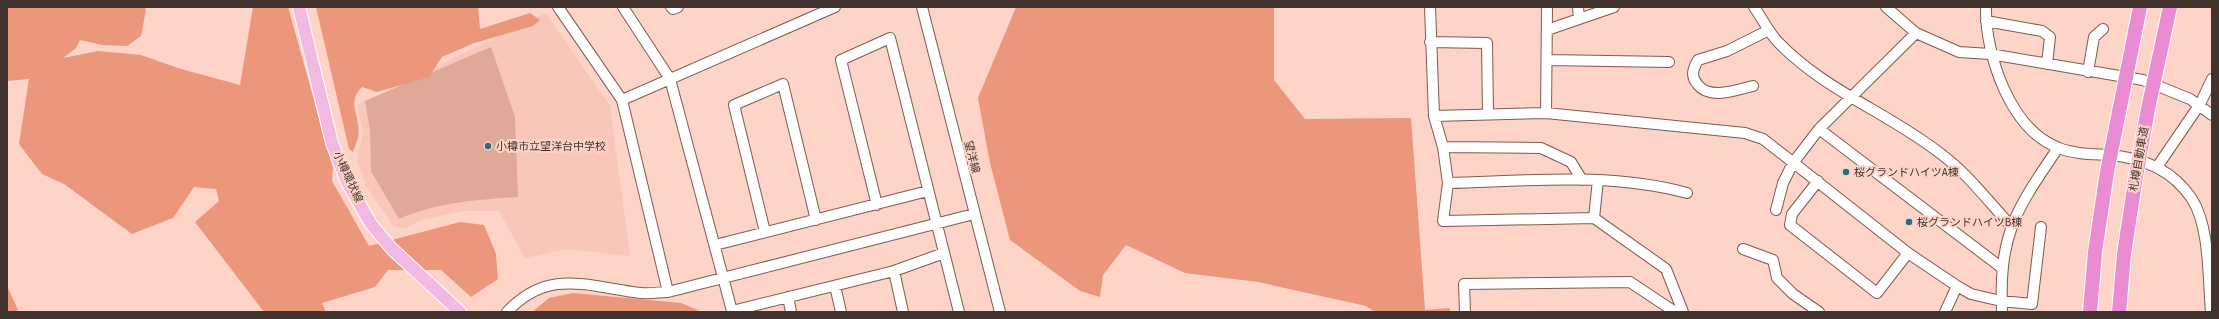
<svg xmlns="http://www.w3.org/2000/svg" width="2219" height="319" font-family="'Source Sans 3','Noto Sans JP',sans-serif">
  <rect width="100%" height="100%" fill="#fed4c8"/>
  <path fill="#f8c7b9" d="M 546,13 L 610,106 L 630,256 L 567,249 L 525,258 L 499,211 L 464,211 L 418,221 L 405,229 L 394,227 L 366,186 L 357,160 L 363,132 L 357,105 Z"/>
  <path fill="#dfa898" d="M 491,47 L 515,117 L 518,197 C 476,200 438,202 399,219 L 371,171 L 370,130 L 365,101 Z"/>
  <path fill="#ec967c" d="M 7,7 L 144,7 L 146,10 L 141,36 L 127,46 L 102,45 L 80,40 L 76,48 L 63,58 L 98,51 L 141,55 L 181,69 L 240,85 L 253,7 L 288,7 L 333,168 L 332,181 L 369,246 L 460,222 L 484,225 L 496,254 L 498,279 L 471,297 L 441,270 L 388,270 L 375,287 L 322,303 L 326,312 L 264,312 L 195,222 L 219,201 L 216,189 L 194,187 L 173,218 L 132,234 L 64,184 L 42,174 L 19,144 L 29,79 L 7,81 Z
    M 316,7 L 478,7 L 480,29 L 530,13 L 540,20 L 533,26 L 474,43 L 442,57 L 429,77 L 377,92 L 362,87 C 345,103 362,118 358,137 C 357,142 354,148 353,152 L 349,149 Z
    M 1016,7 L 1274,7 L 1274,80 L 1305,119 L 1411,118 L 1425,310 L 1449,308 L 1451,312 L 1375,312 L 1366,306 L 1258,282 L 1185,273 L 1126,245 L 1103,275 L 1100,297 L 1080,291 L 1010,240 L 990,163 L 978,98 Z
    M 7,286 L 19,312 L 7,312 Z
    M 573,293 L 681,303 L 702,312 L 532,312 L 549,298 Z"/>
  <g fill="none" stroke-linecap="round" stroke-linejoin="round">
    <g stroke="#7e5b50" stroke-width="12">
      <path id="minor" d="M 558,7 L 622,100 L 668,292
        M 623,7 L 670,79 L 732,311 L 894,271 L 944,253
        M 671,7 L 673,9 L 678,7
        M 922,7 L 1000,312
        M 1430,7 L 1434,116 L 1443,147 L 1448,183 L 1443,221 L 1594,218 L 1666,269 L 1683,312
        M 1578,7 L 1579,19
        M 1754,7 C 1762,18 1769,33 1778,42 C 1825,91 1889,113 1941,154 C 1968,174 1988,201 2011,226
        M 1886,7 L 1916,33 L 1959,52 L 1990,54 L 2143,80 L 2190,99 L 2212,115
        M 1986,7 C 1985,54 2010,130 2059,148 C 2074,154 2091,154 2107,155 C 2142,157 2172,169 2192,199 C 2210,227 2208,279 2211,312
        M 1986,21 L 2042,31 L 2050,37 L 2047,64
        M 1547,30 L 1614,7
        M 1430,42 L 1487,43 L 1488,114
        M 1547,60 L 1669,62
        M 2088,72 L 2094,37 L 2103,29
        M 1753,86 C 1736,90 1710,100 1698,85 C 1690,76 1693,69 1698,60 L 1727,51 L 1769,30
        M 622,100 L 835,7
        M 1546,113 L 1547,7
        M 1434,116 L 1546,113 L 1745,133 L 1763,139 L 1772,146 L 1908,253 L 1957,286 L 1971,294 L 2001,301 L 2032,304 L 2041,227
        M 1819,129 L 2002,268
        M 1443,147 L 1541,148 L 1571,162 L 1582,180
        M 2157,167 L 2200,104 L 2212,79
        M 1818,181 L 1792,214 L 1790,225 L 1877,293 L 1908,253
        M 1448,183 C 1527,181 1610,172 1687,193
        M 877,205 L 841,60 L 890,38 L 959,312
        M 1776,210 L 1783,183 L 1793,163 L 1819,129 L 1916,33
        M 1594,218 L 1598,180
        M 765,232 L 734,105 L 783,84 L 816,220
        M 715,245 L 928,191
        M 1743,249 L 1773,260 L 1777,278 L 1793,294 L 1819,312
        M 894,271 L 903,312
        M 835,286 L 841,312
        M 788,297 L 791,312
        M 507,312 C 549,267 588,287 641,293 C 650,294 660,292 668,292 L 974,214
        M 1465,312 L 1464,284 L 1630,282 L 1675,312
        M 1945,312 L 1957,286
        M 2002,312 C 1999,234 2015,211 2058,148"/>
    </g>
    <g stroke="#fff" stroke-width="14">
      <path id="major" d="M 299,7 L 332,143 L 347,182 L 371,224 L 392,249 L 460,312"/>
    </g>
    <g stroke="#fff" stroke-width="16">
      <path id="highway" d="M 2090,312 L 2095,252 L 2107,172
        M 2119,312 L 2124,254 L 2136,176"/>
    </g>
    <use href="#minor" stroke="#fff" stroke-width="10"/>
    <use href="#major" stroke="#f2bae3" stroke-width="12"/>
    <use href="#highway" stroke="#ea8cd1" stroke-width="14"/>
    <g stroke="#fff" stroke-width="16" stroke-linecap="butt">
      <path id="highway-bridge" d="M 2107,172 L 2140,7
        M 2136,176 L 2148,109 L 2170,7"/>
    </g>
    <use href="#highway-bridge" stroke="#ea8cd1" stroke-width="14"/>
  </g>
  <g fill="#2a6e7e" stroke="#fed4c8" stroke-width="1.5">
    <circle cx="488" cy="146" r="4"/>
    <circle cx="1846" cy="172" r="4"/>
    <circle cx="1909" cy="222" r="4"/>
  </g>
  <g text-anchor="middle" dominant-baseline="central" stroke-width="4" stroke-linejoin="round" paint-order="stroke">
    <g font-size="11" fill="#43332e" stroke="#fed4c8" text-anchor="start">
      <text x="496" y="146">小樽市立望洋台中学校</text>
      <text x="1854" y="172">桜グランドハイツA棟</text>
      <text x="1917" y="222">桜グランドハイツB棟</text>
    </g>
    <g font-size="11" fill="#43332e" stroke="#fed4c8">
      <text transform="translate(972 157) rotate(76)">望洋線</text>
      <text transform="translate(2139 159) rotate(-80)">札樽自動車道</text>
      <text transform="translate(348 177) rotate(65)">小樽環状線</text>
    </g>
  </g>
  <rect width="2219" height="319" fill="none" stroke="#43332e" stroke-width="16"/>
</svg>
